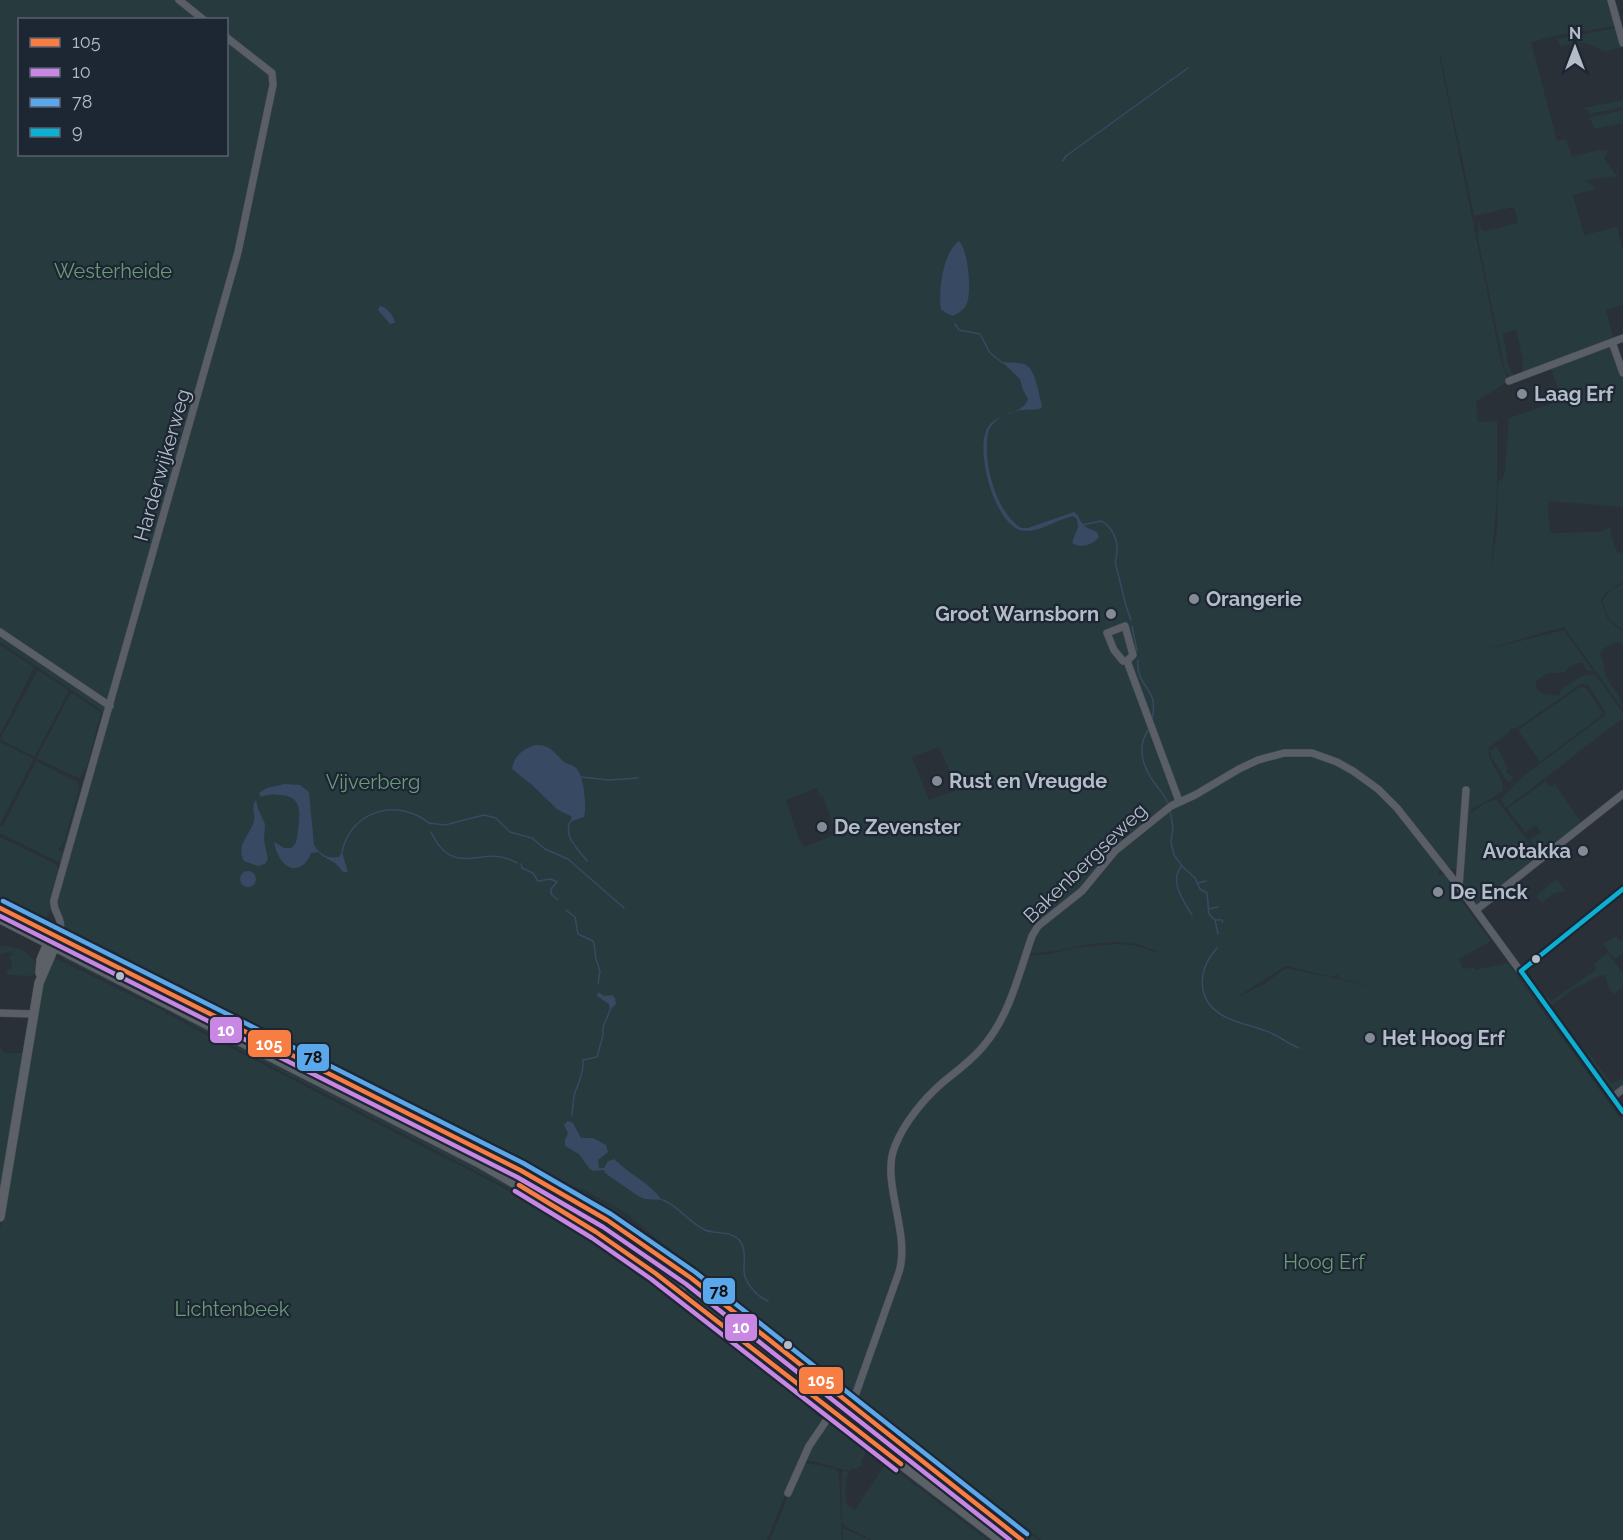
<svg xmlns="http://www.w3.org/2000/svg" width="1623" height="1540" font-family="Raleway,sans-serif">
  <rect width="100%" height="100%" fill="#2a3038"/>
  <path fill="#273a3e" fill-rule="evenodd" d="M 0,0 L 176,0 L 201,19 L 20,20 L 20,154 L 226,154 L 227,39 L 272,75 L 237,252 L 117,677 L 113,678 L 109,694 L 112,696 L 109,701 L 0,631 Z
    M 181,0 L 1609,0 L 1616,26 L 1563,34 L 1531,42 L 1557,141 L 1566,139 L 1572,156 L 1599,150 L 1608,151 L 1604,158 L 1615,174 L 1620,176 L 1585,180 L 1596,189 L 1573,195 L 1584,235 L 1617,227 L 1623,250 L 1623,305 L 1606,310 L 1614,340 L 1522,375 L 1523,361 L 1516,330 L 1503,333 L 1508,365 L 1514,376 L 1510,377 L 1505,371 L 1477,234 L 1479,231 L 1478,223 L 1479,222 L 1481,229 L 1485,231 L 1518,223 L 1514,207 L 1474,216 L 1440,54 L 1439,54 L 1501,360 L 1507,378 L 1504,384 L 1476,402 L 1478,422 L 1497,421 L 1497,499 L 1491,568 L 1497,529 L 1498,482 L 1503,478 L 1505,471 L 1509,418 L 1562,400 L 1550,367 L 1607,345 L 1611,346 L 1617,367 L 1623,378 L 1623,507 L 1549,501 C 1547,511 1550,522 1550,533 L 1600,532 L 1612,526 L 1610,533 L 1617,552 L 1623,553 L 1623,582 L 1606,592 L 1601,601 L 1608,620 L 1623,632 L 1623,645 L 1620,642 C 1612,644 1602,647 1600,655 C 1605,663 1604,671 1607,678 C 1612,689 1623,697 1623,709 L 1564,627 L 1483,650 L 1564,630 L 1593,671 L 1587,671 L 1583,663 C 1575,663 1569,666 1565,672 L 1547,674 L 1536,681 C 1535,697 1548,692 1557,696 L 1560,694 L 1560,690 L 1582,676 L 1595,674 L 1623,713 L 1623,718 L 1506,808 L 1501,799 L 1526,774 L 1605,715 L 1605,711 L 1588,685 L 1581,684 L 1516,729 L 1515,728 L 1510,729 L 1509,733 L 1489,747 C 1486,764 1504,773 1503,790 C 1495,798 1481,803 1471,810 L 1471,813 L 1485,803 L 1496,799 L 1540,857 L 1478,906 L 1476,907 L 1461,887 L 1461,871 L 1446,867 L 1402,811 L 1399,813 L 1442,868 L 1438,872 L 1439,875 L 1445,874 L 1450,878 L 1449,884 L 1491,941 L 1459,959 L 1463,969 L 1474,967 L 1475,970 L 1508,963 L 1623,1122 L 1623,1540 L 1041,1540 L 857,1397 L 904,1258 L 894,1186 L 896,1146 L 911,1121 L 929,1098 L 984,1047 L 997,1031 L 1005,1015 L 1027,956 L 1051,954 L 1074,948 L 1117,944 L 1133,945 L 1160,953 L 1157,951 C 1148,948 1139,944 1129,943 C 1094,938 1060,955 1025,953 L 1003,1015 L 995,1030 L 983,1046 L 927,1097 L 893,1145 L 891,1154 L 891,1186 L 902,1258 L 856,1392 L 853,1393 L 734,1302 L 624,1212 L 584,1190 L 563,1183 L 433,1114 L 63,930 L 62,918 L 56,907 L 55,901 L 240,252 L 274,85 L 274,75 L 272,71 L 227,35 L 226,20 L 206,19 ZM 939,747 L 958,790 L 929,800 L 912,757 ZM 817,788 L 820,796 L 823,796 L 836,834 L 804,847 L 798,837 L 786,800 ZM 1286,966 L 1332,977 L 1339,974 L 1338,978 L 1381,988 L 1286,968 L 1262,985 L 1237,997 Z
    M 1616,28 L 1622,46 L 1621,48 L 1604,52 C 1587,42 1581,41 1560,46 L 1558,39 Z
    M 1623,100 L 1623,107 L 1590,114 L 1589,110 L 1580,109 Z
    M 1623,110 L 1623,123 L 1594,129 L 1590,117 Z
    M 1623,584 L 1623,630 L 1609,619 L 1602,601 L 1610,590 Z
    M 0,634 L 106,705 L 64,861 L 58,862 L 0,833 L 0,825 L 3,826 L 36,761 L 77,782 L 80,786 L 64,842 L 58,850 L 62,852 L 103,713 L 98,708 L 0,642 Z
    M 0,645 L 34,667 L 0,735 Z
    M 38,670 L 67,689 L 68,693 L 35,756 L 33,756 L 1,740 L 1,737 Z
    M 1580,687 L 1586,688 L 1603,714 L 1540,762 L 1518,730 Z
    M 73,693 L 101,713 L 86,769 L 84,770 L 83,775 L 79,778 L 38,759 L 37,757 L 70,694 Z
    M 0,742 L 32,758 L 33,761 L 0,824 Z
    M 1496,746 L 1505,762 L 1504,763 L 1508,769 L 1506,771 L 1509,775 L 1513,776 L 1510,782 L 1506,780 L 1491,757 L 1491,750 Z
    M 1546,781 L 1550,787 L 1555,784 L 1581,822 L 1541,854 L 1530,840 L 1541,832 L 1536,825 L 1525,832 L 1507,809 Z
    M 0,837 L 54,863 L 61,871 L 51,908 L 45,921 L 0,899 Z
    M 1556,879 L 1566,891 L 1554,893 L 1542,903 L 1536,896 Z
    M 1616,936 L 1620,941 L 1623,940 L 1623,953 L 1615,959 L 1603,944 Z
    M 74,938 L 178,990 L 176,994 L 73,940 Z
    M 0,946 C 18,946 36,953 38,973 L 30,976 L 8,975 L 6,970 L 10,970 L 12,964 L 9,957 L 13,954 L 10,952 L 0,954 Z
    M 1608,953 L 1623,974 L 1623,987 L 1614,994 L 1609,988 L 1605,975 L 1602,975 L 1570,991 L 1550,1007 L 1544,998 L 1547,996 L 1551,1001 L 1596,970 L 1594,964 Z
    M 65,955 L 103,977 L 169,1008 L 168,1011 L 63,959 Z
    M 53,957 L 166,1012 L 166,1015 L 169,1014 L 197,1030 C 267,1066 336,1102 406,1138 C 465,1168 520,1194 576,1229 C 664,1285 746,1351 823,1420 L 800,1458 L 767,1540 L 0,1540 L 0,1230 L 41,986 Z
    M 180,991 L 431,1115 L 428,1120 L 178,995 Z
    M 175,1000 L 414,1120 L 586,1209 L 686,1278 L 679,1287 L 598,1230 L 174,1004 Z
    M 171,1009 L 224,1038 L 267,1058 C 365,1108 470,1155 562,1214 C 601,1238 636,1268 675,1291 L 674,1296 L 609,1249 L 516,1192 L 197,1028 L 170,1012 Z
    M 0,1045 L 4,1053 L 25,1053 L 0,1203 Z
    M 1589,1053 L 1611,1083 L 1623,1078 L 1623,1087 L 1613,1094 L 1586,1057 Z
    M 433,1116 L 558,1182 L 583,1192 L 615,1209 L 732,1303 L 774,1334 L 770,1335 L 757,1325 L 749,1321 L 716,1294 L 715,1291 L 666,1256 L 430,1121 Z
    M 691,1282 L 843,1404 L 837,1410 L 684,1292 Z
    M 680,1296 L 821,1408 L 824,1418 L 755,1359 L 678,1298 Z
    M 776,1335 L 853,1396 L 849,1397 L 776,1338 Z
    M 857,1399 L 1038,1540 L 1030,1540 L 857,1404 Z
    M 846,1405 L 1017,1540 L 1005,1540 L 839,1412 Z
    M 835,1421 L 841,1424 L 897,1469 L 922,1483 L 996,1540 L 990,1540 L 868,1447 L 830,1423 Z
    M 828,1424 L 867,1448 L 987,1540 L 872,1540 L 846,1527 L 842,1522 L 842,1472 L 844,1470 L 849,1473 C 844,1484 845,1493 847,1505 L 855,1510 L 885,1465 L 866,1452 L 861,1461 L 863,1465 L 856,1469 L 852,1468 L 850,1471 L 806,1460 L 806,1453 Z
    M 802,1462 L 835,1469 L 839,1473 L 842,1540 L 770,1540 Z
    M 843,1529 L 845,1529 L 869,1540 L 843,1540 Z"/>
  <path fill="#384963" d="M 959,241 C 968,250 972,290 967,303 C 965,309 959,313 953,316 L 946,313 L 941,309 C 938,291 943,252 959,241 Z
    M 380,306 C 387,307 394,316 395,323 L 390,324 L 378,310 Z
    M 1002,362 C 1009,363 1020,362 1026,365 C 1036,370 1039,396 1042,406 L 1041,408 C 1034,411 1029,409 1022,410 C 1010,411 996,418 989,429 C 981,457 995,512 1021,528 L 1028,528 L 1074,512 C 1079,515 1078,518 1082,523 C 1086,529 1092,529 1097,532 L 1099,537 C 1092,545 1081,549 1072,543 L 1078,527 L 1077,519 L 1073,516 C 1057,519 1036,535 1020,530 C 994,522 974,449 988,427 C 998,412 1023,415 1028,399 L 1023,390 L 1020,379 Z
    M 535,745 C 549,744 554,752 563,761 C 567,765 571,764 575,767 C 584,774 587,806 584,817 L 572,821 L 571,816 L 558,810 L 532,785 L 512,769 C 514,756 523,749 535,745 Z
    M 285,784 L 300,785 L 309,792 L 314,845 C 320,855 328,859 339,857 L 342,852 L 348,872 L 343,872 C 334,859 329,862 318,852 L 311,853 C 309,857 307,862 303,865 C 287,876 276,855 274,842 L 284,848 L 291,848 C 297,844 297,838 298,831 C 300,814 303,796 280,795 C 273,794 268,794 261,797 L 259,793 L 267,788 Z
    M 256,800 L 258,809 L 265,824 L 264,840 L 268,859 L 265,864 L 258,866 L 244,861 C 236,846 248,837 253,824 C 257,815 250,808 256,800 Z
    M240 879a8 8 0 1 1 16 0a8 8 0 1 1-16 0Z
    M 598,992 L 604,996 L 612,995 L 615,998 L 616,1004 L 610,1010 L 609,1004 L 597,996 Z
    M 568,1121 L 573,1123 L 581,1138 L 593,1138 L 606,1145 L 608,1152 L 598,1160 L 599,1168 L 604,1168 L 608,1161 L 614,1159 C 630,1175 649,1182 662,1200 L 645,1199 L 638,1196 L 605,1173 L 604,1170 L 593,1171 L 589,1168 L 579,1154 L 565,1146 L 565,1140 L 568,1133 L 564,1125 Z"/>
  <g fill="none" stroke-linecap="round" stroke-linejoin="round">
    <path stroke="#384963" stroke-width="1.5" d="M 1063,161 L 1066,156 L 1188,68
      M 955,324 L 959,330 L 980,334 L 990,353 L 1003,363
      M 1082,525 L 1101,521 C 1112,526 1118,540 1117,552 C 1117,557 1114,561 1116,566 C 1121,584 1124,603 1131,620
      M 1132,626 L 1137,651
      M 1138,660 C 1135,687 1160,688 1152,718
      M 1148,730 C 1136,749 1143,768 1156,785 C 1160,791 1165,795 1167,802
      M 581,777 L 609,780 L 638,778
      M 1170,811 L 1173,827 L 1171,842 L 1174,855 L 1182,866 L 1195,878 L 1200,889 L 1207,893 L 1209,914 L 1215,920 L 1218,934
      M 572,819 C 561,834 577,848 587,861
      M 429,823 L 445,825 L 484,815 L 496,818 L 510,832 L 532,838 L 545,849 L 568,859 L 624,908
      M 431,832 C 455,882 483,842 517,863
      M 342,852 C 351,810 398,797 430,824
      M 521,864 L 522,868 L 533,873 L 538,881 L 551,879 L 557,882 L 551,889 L 551,894 L 558,900
      M 1181,867 C 1169,881 1184,902 1192,915
      M 1198,883 L 1206,881
      M 1208,909 L 1218,907
      M 566,910 L 575,917 L 578,934 L 593,941 L 594,944 L 596,959 L 600,971 L 598,984
      M 1216,920 L 1222,920 L 1223,922
      M 1217,948 C 1198,969 1195,999 1222,1015 C 1236,1024 1252,1025 1266,1031 C 1278,1035 1288,1044 1299,1048
      M 572,1115 C 573,1108 573,1098 575,1092 C 579,1084 584,1068 583,1060 L 597,1057 L 603,1035 L 603,1027 L 611,1008
      M 663,1200 C 679,1206 689,1223 705,1230 C 717,1235 731,1230 740,1241 C 746,1249 744,1260 744,1269 C 743,1281 757,1297 768,1301"/>
    <g stroke="#484c53" stroke-width="8">
      <path id="minor" d="M 179,0 L 204,20
        M 1611,0 L 1623,43
        M 1612,342 L 1623,373
        M 1509,381 L 1623,338
        M 1125,626 L 1133,655 L 1127,661 L 1123,661 L 1114,650 L 1107,633 Z
        M 0,632 L 110,706
        M 1127,661 L 1179,801
        M 1459,887 L 1466,790
        M 1476,910 L 1623,794
        M 59,936 C 65,916 52,914 54,900 L 238,252 L 273,85 L 272,73 L 226,37
        M 1521,971 L 1623,889
        M 0,1013 L 33,1014
        M 1613,1097 L 1623,1089
        M 680,1292 L 691,1278
        M 788,1493 L 809,1446 L 826,1421 L 855,1396 L 899,1272 C 911,1233 880,1181 895,1146 C 904,1123 923,1100 941,1084 C 956,1071 973,1060 985,1044 C 1010,1014 1019,973 1032,936 L 1038,926 L 1082,891 L 1115,851 L 1171,806 L 1195,795 L 1239,769 L 1258,760 L 1284,753 L 1312,753 L 1337,762 L 1353,771 L 1378,789 L 1397,808 L 1453,879 L 1623,1112"/>
    </g>
    <g stroke="#484c55" stroke-width="10">
      <path id="major" d="M 0,908 L 520,1170 C 580,1201 636,1237 691,1278 L 1022,1540
        M 0,919 L 479,1163 L 564,1212 L 655,1273 L 878,1447 L 1000,1540
        M 40,973 L 41,960 L 50,938
        M 0,1217 L 39,983 L 57,941"/>
    </g>
    <use href="#minor" stroke="#5a5e66" stroke-width="7"/>
    <use href="#major" stroke="#5c6168" stroke-width="9"/>
    <g stroke="#1d2633" stroke-width="9">
      <path id="bus-1" d="M 0,908 L 520,1170 L 607,1220 L 691,1278 L 1022,1540
        M 519,1185 L 596,1232 L 655,1273 L 901,1464"/>
    </g>
    <g stroke="#1d2633" stroke-width="9">
      <path id="bus-2" d="M 0,916 L 517,1177 L 603,1227 L 686,1284 L 1010,1540
        M 515,1191 L 592,1238 L 651,1279 L 896,1470"/>
    </g>
    <g stroke="#1d2633" stroke-width="9">
      <path id="bus-3" d="M 3,901 L 523,1163 L 611,1214 L 695,1272 L 1027,1534"/>
    </g>
    <g stroke="#1d2633" stroke-width="9">
      <path id="bus-4" d="M 1521,971 L 1623,1112
        M 1521,971 L 1623,889"/>
    </g>
    <use href="#bus-1" stroke="#f77d43" stroke-width="4.5"/>
    <use href="#bus-2" stroke="#c787e3" stroke-width="4.5"/>
    <use href="#bus-3" stroke="#5aa8eb" stroke-width="4.5"/>
    <use href="#bus-4" stroke="#0dafd3" stroke-width="4.5"/>
  </g>
  <g fill="#848b96" stroke="#1d2633" stroke-width="2">
    <circle cx="1522" cy="394" r="6"/>
    <circle cx="1194" cy="599" r="6"/>
    <circle cx="1111" cy="614" r="6"/>
    <circle cx="937" cy="781" r="6"/>
    <circle cx="822" cy="827" r="6"/>
    <circle cx="1583" cy="851" r="6"/>
    <circle cx="1438" cy="892" r="6"/>
    <circle cx="1370" cy="1038" r="6"/>
  </g>
  <g fill="#b4bcc9" stroke="#1d2633" stroke-width="2">
    <circle cx="1536" cy="959" r="5"/>
    <circle cx="120" cy="976" r="5"/>
    <circle cx="788" cy="1345" r="5"/>
  </g>
  <g text-anchor="middle" dominant-baseline="central" stroke-width="4.5" stroke-linejoin="round" paint-order="stroke">
    <g font-size="20" fill="#6b9a76" stroke="#1d2633">
      <text x="113" y="271">Westerheide</text>
      <text x="373" y="782">Vijverberg</text>
      <text x="1324" y="1262">Hoog Erf</text>
      <text x="232" y="1309">Lichtenbeek</text>
    </g>
    <g font-size="20" font-weight="bold" fill="#b4bcc9" stroke="#1d2633" text-anchor="start">
      <text x="1534" y="394">Laag Erf</text>
      <text x="1206" y="599">Orangerie</text>
      <text x="1099" y="614" text-anchor="end">Groot Warnsborn</text>
      <text x="949" y="781">Rust en Vreugde</text>
      <text x="834" y="827">De Zevenster</text>
      <text x="1571" y="851" text-anchor="end">Avotakka</text>
      <text x="1450" y="892">De Enck</text>
      <text x="1382" y="1038">Het Hoog Erf</text>
    </g>
    <g font-size="20" fill="#b4bcc9" stroke="#1d2633">
      <text transform="translate(162 465) rotate(-74)">Harderwijkerweg</text>
      <text transform="translate(1085 863) rotate(-44)">Bakenbergseweg</text>
    </g>
  </g>
  <g stroke="#1d2633" stroke-width="2">
    <rect x="209" y="1016" width="34" height="28" rx="6" fill="#c787e3"/>
    <rect x="247" y="1029" width="45" height="29" rx="6" fill="#f77d43"/>
    <rect x="296" y="1043" width="34" height="29" rx="6" fill="#5aa8eb"/>
    <rect x="702" y="1277" width="34" height="28" rx="6" fill="#5aa8eb"/>
    <rect x="724" y="1313" width="34" height="29" rx="6" fill="#c787e3"/>
    <rect x="798" y="1366" width="46" height="29" rx="6" fill="#f77d43"/>
  </g>
  <g font-size="16" text-anchor="middle" font-weight="bold" fill="#fff">
    <text x="226" y="1036">10</text>
    <text x="269" y="1050">105</text>
    <text x="741" y="1333">10</text>
    <text x="821" y="1386">105</text>
  </g>
  <g font-size="16" text-anchor="middle" font-weight="bold" fill="#111">
    <text x="313" y="1063">78</text>
    <text x="719" y="1297">78</text>
  </g>
  <rect x="18" y="18" width="210" height="138" fill="#1d2633" stroke="#59626f" stroke-width="1.5"/>
  <rect x="30" y="38" width="30" height="9" fill="#f77d43" stroke="#59626f" stroke-width="1.5"/>
  <text x="72" y="48" font-size="18" fill="#b4bcc9">105</text>
  <rect x="30" y="68" width="30" height="9" fill="#c787e3" stroke="#59626f" stroke-width="1.5"/>
  <text x="72" y="78" font-size="18" fill="#b4bcc9">10</text>
  <rect x="30" y="98" width="30" height="9" fill="#5aa8eb" stroke="#59626f" stroke-width="1.5"/>
  <text x="72" y="108" font-size="18" fill="#b4bcc9">78</text>
  <rect x="30" y="128" width="30" height="9" fill="#0dafd3" stroke="#59626f" stroke-width="1.5"/>
  <text x="72" y="138" font-size="18" fill="#b4bcc9">9</text>
  <g transform="translate(1575 48)" stroke="#1d2633" stroke-width="4.5" paint-order="stroke">
  <path d="M0-4.5L10 22L0 15L-10 22Z" fill="#b4bcc9"/>
  <text y="-9" font-size="16" font-weight="bold" text-anchor="middle" fill="#b4bcc9">N</text>
  </g>
</svg>
